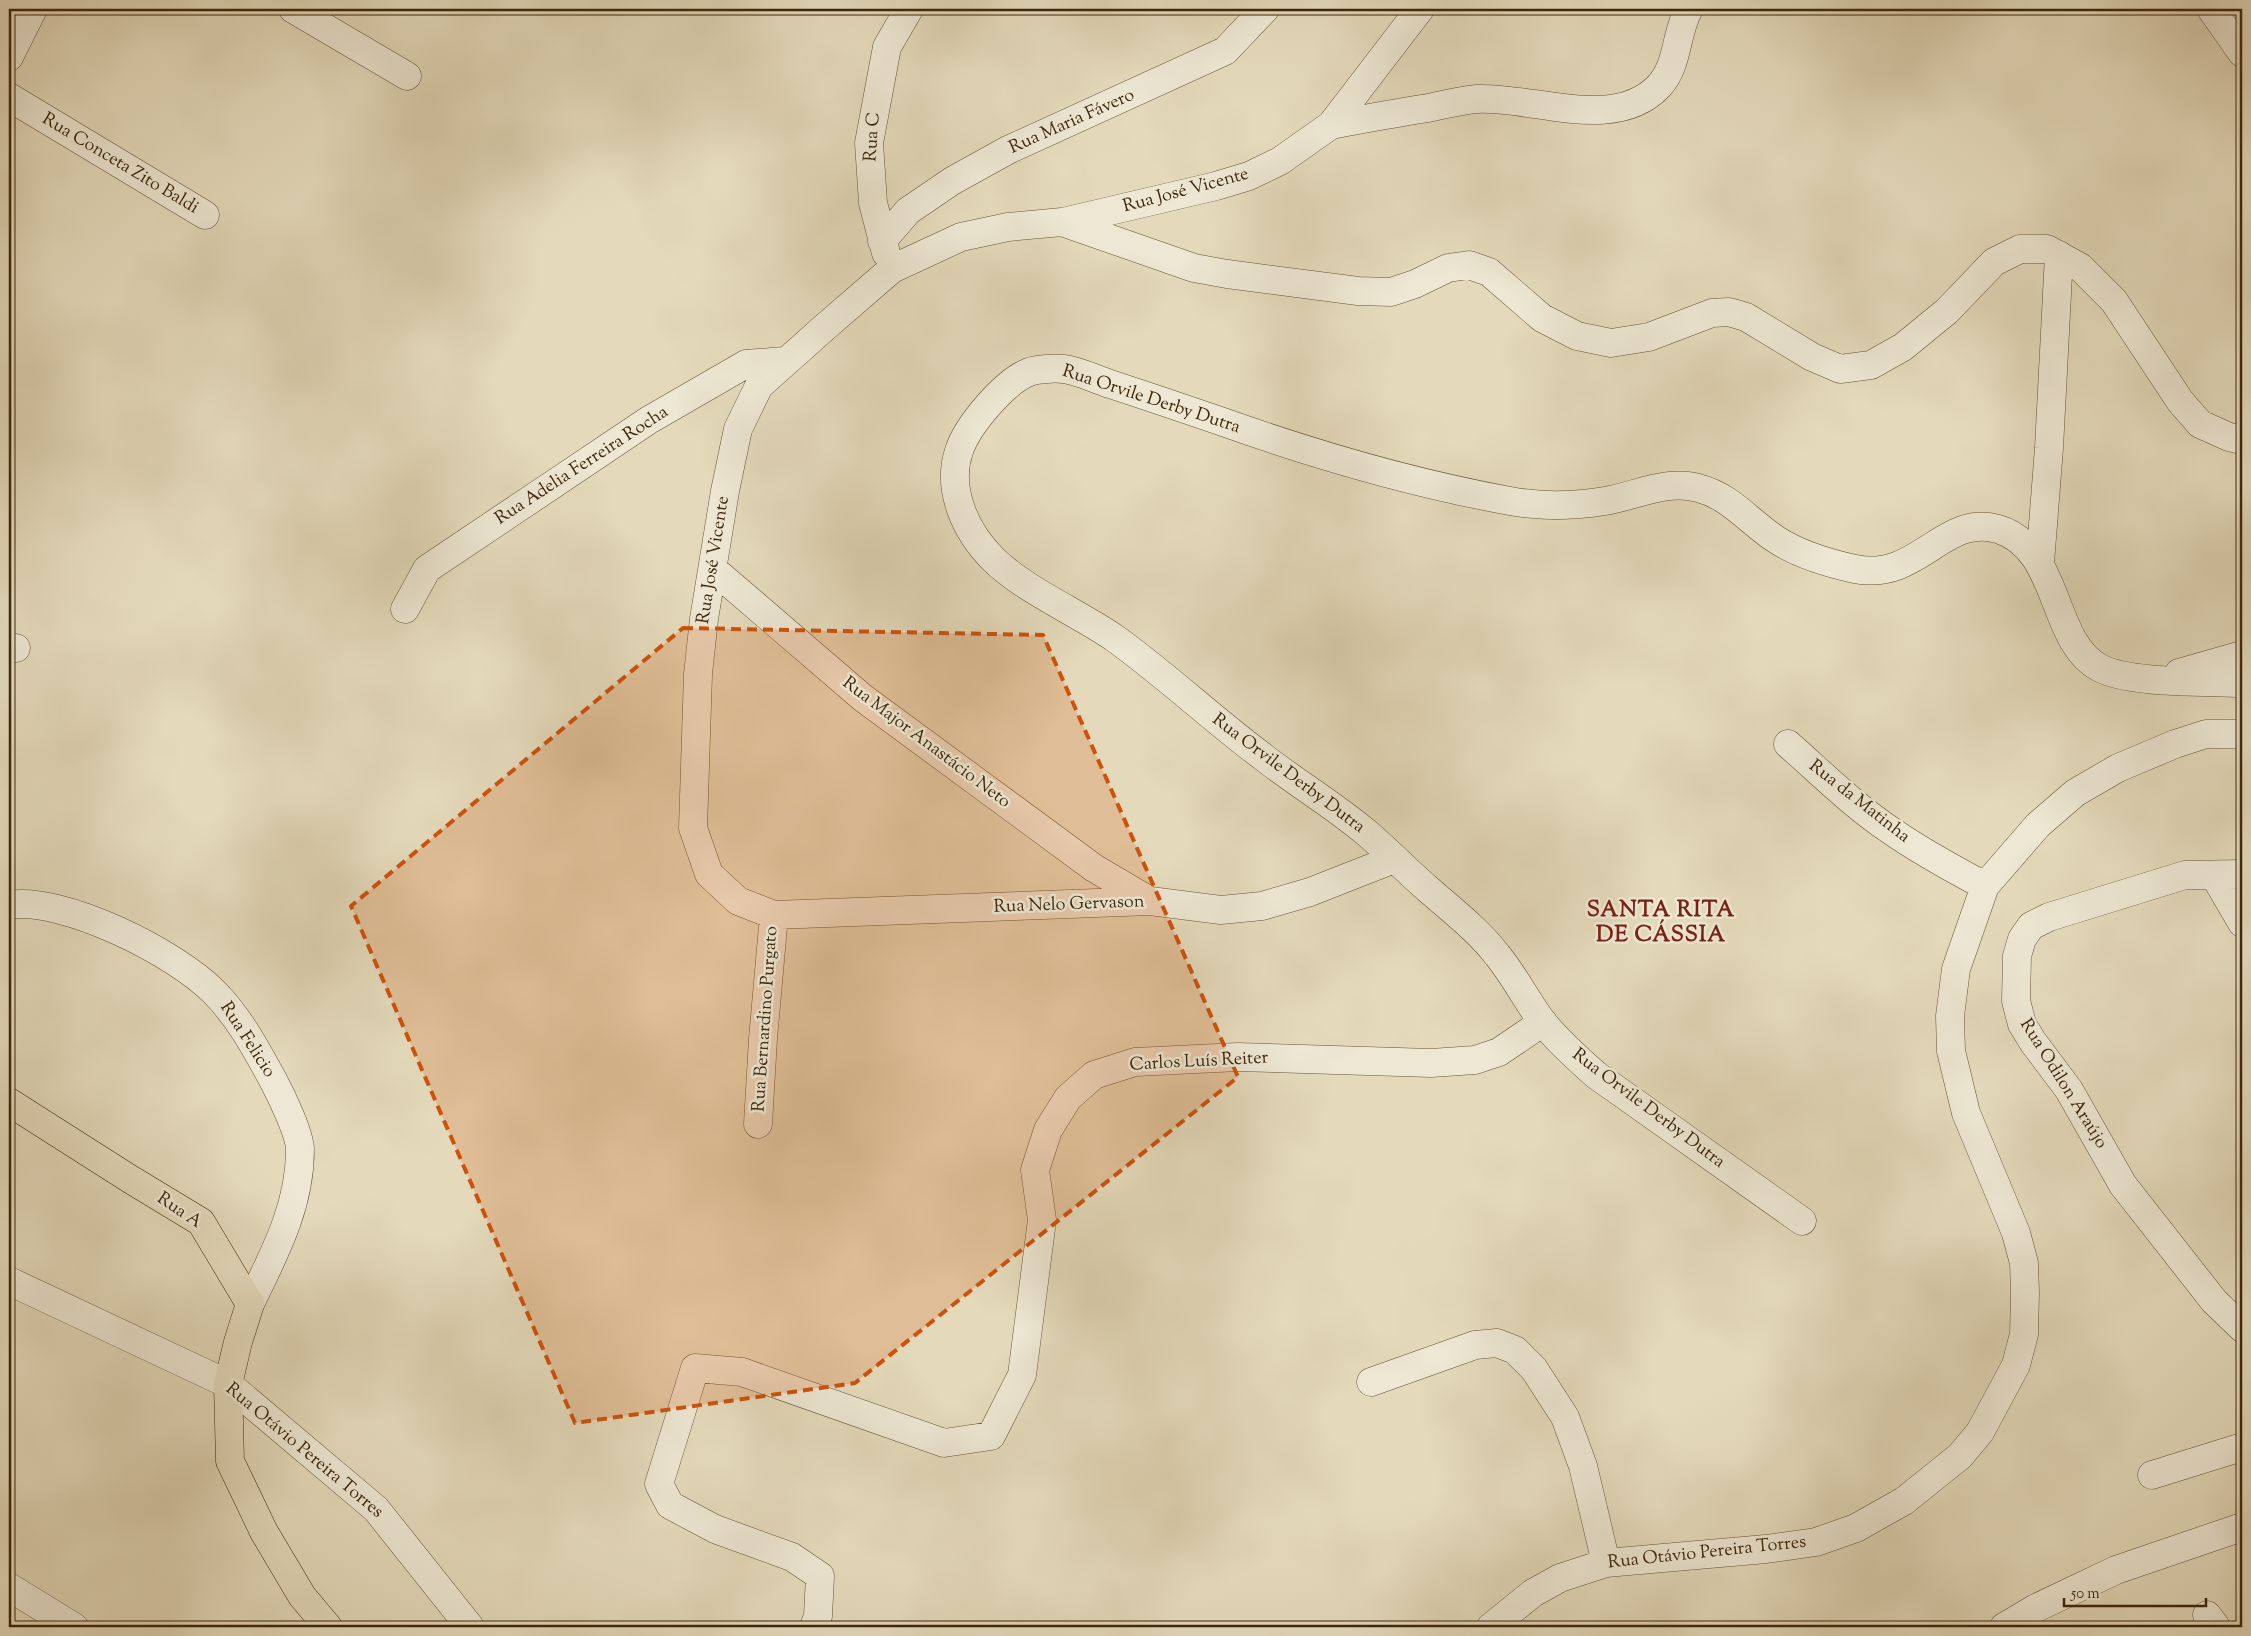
<svg xmlns="http://www.w3.org/2000/svg" width="2251" height="1636" font-family="'Sorts Mill Goudy',serif">
  <rect width="100%" height="100%" fill="#e4dabb"/>
  <filter id="stains"><feTurbulence type="fractalNoise" baseFrequency=".004" numOctaves="4"/><feColorMatrix values="0 0 0 0 .2 0 0 0 0 .09 0 0 0 0 .02 0 0 0 .5 -.17"/></filter>
  <radialGradient id="worn" r=".72"><stop offset=".6" stop-color="#630" stop-opacity="0"/><stop offset="1" stop-color="#630" stop-opacity=".3"/></radialGradient>
  <g fill="none" stroke-linecap="round" stroke-linejoin="round">
    <g stroke="#675437" stroke-width="29">
      <path id="minor" d="M 293,9 L 407,76
        M 2211,9 L 2242,53
        M 9,57 L 33,9
        M 9,97 L 205,215
        M 1331,125 C 1363,119 1396,113 1428,108 C 1444,105 1461,100 1477,99 C 1533,96 1615,133 1659,86 C 1679,65 1675,33 1689,9
        M 1063,222 L 1216,186 L 1249,176 L 1280,161 L 1331,125 L 1420,9
        M 882,241 L 908,211 L 952,181 L 1008,150 L 1225,51 L 1265,9
        M 886,253 L 873,203 L 869,143 L 887,47 L 909,9
        M 2040,563 L 2049,448 L 2059,255
        M 714,570 L 863,698 L 1094,868 L 1150,901
        M 405,609 L 427,569 L 649,420 L 746,364 L 785,361
        M 9,649 L 16,648
        M 2179,673 L 2242,655
        M 1788,744 C 1821,773 1853,805 1890,830 C 1920,851 1953,869 1985,886
        M 1394,859 L 1310,892 L 1262,906 L 1221,910 L 1150,901 L 774,915 L 738,901 L 709,874 L 693,828 L 698,674 L 704,619 L 725,491 L 738,429 L 759,386 L 825,327 L 892,269 L 961,237 L 1008,227 L 1062,222 L 1194,268 L 1227,274 L 1358,291 L 1391,292 L 1415,284 L 1448,268 L 1469,265 L 1489,272 L 1542,318 L 1577,336 L 1611,343 L 1649,337 L 1712,313 L 1729,312 L 1746,317 L 1812,357 L 1840,369 L 1871,365 L 1903,347 L 1947,311 L 1994,262 L 2020,249 L 2047,249 L 2080,267 L 2114,301 L 2180,401 L 2200,424 L 2229,437 L 2242,440
        M 2242,874 L 2185,875 L 2049,917 L 2031,926 L 2022,939 L 2017,956 L 2016,1001 L 2022,1024 L 2033,1042 L 2069,1090 L 2123,1185 L 2214,1301 L 2242,1328
        M 2214,875 L 2242,923
        M 9,905 C 63,896 176,953 214,992 C 239,1017 256,1049 273,1080 C 281,1095 300,1134 300,1150 C 300,1207 274,1254 250,1304
        M 758,1124 L 763,1039 L 774,915
        M 1802,1221 L 1596,1075 C 1578,1059 1561,1044 1545,1025 C 1528,1004 1516,978 1498,956 C 1479,931 1453,911 1429,890 C 1408,872 1389,852 1368,834 C 1334,805 1296,783 1262,756 C 1211,718 1165,674 1113,637 C 1076,612 1023,589 993,559 C 966,532 946,490 959,451 C 967,426 1004,382 1029,372 C 1037,369 1055,368 1064,369 C 1079,371 1095,379 1110,384 C 1147,396 1185,409 1223,422 C 1316,455 1412,483 1510,501 C 1541,507 1574,506 1605,501 C 1635,496 1668,479 1698,488 C 1731,496 1750,523 1777,540 C 1800,555 1828,563 1855,569 C 1919,582 1943,513 1998,529 C 2061,548 2050,642 2100,668 C 2131,684 2206,681 2242,683
        M 9,1281 L 228,1384 L 376,1509 L 470,1627
        M 1371,1382 L 1475,1345 L 1497,1343 L 1515,1350 L 1534,1369 L 1565,1417 L 1583,1466 L 1606,1563
        M 2152,1475 L 2242,1447
        M 9,1587 L 74,1627
        M 2207,1615 L 2216,1627
        M 814,1627 L 818,1616 L 820,1576 L 792,1557 L 715,1529 L 670,1505 L 659,1484 L 695,1368 L 742,1372 L 944,1443 L 991,1436 L 1022,1375 L 1042,1220 L 1035,1170 L 1048,1130 L 1068,1098 L 1094,1075 L 1135,1062 L 1238,1057 L 1431,1063 L 1475,1060 L 1499,1052 L 1543,1022
        M 1491,1627 L 1533,1593 L 1560,1578 L 1606,1563 L 1766,1549 L 1816,1542 L 1856,1528 L 1904,1501 L 1960,1456 L 1980,1432 L 2016,1365 L 2024,1334 L 2025,1293 L 2024,1263 L 2016,1233 L 1966,1113 L 1951,1051 L 1950,1016 L 1956,969 L 1985,886 L 2038,825 L 2075,793 L 2118,768 L 2175,744 L 2206,734 L 2242,734
        M 2004,1627 L 2036,1608 L 2116,1570 L 2242,1527"/>
    </g>
    <g stroke="#3d270b" stroke-width="29">
      <path id="major" d="M 9,1102 L 130,1179 L 201,1222 L 250,1304 L 238,1342 L 228,1384 L 230,1461 L 264,1532 L 302,1596 L 328,1627"/>
    </g>
    <use href="#minor" stroke="#ede7d3" stroke-width="28"/>
    <use href="#major" stroke="#e4dabb" stroke-width="28"/>
  </g>
  <path fill="#ce520c" fill-opacity="0.2" stroke="#ce520c" stroke-width="4" stroke-dasharray="10 6" stroke-linejoin="round" d="M 683,628 L 1043,635 L 1238,1077 L 855,1383 L 575,1423 L 351,906 Z"/>
  <g text-anchor="middle" dominant-baseline="central" stroke-width="5" stroke-linejoin="round" paint-order="stroke">
    <g font-size="18" fill="#3d270b" stroke="#ede7d3">
      <text transform="translate(1072 122) rotate(-24)">Rua Maria Fávero</text>
      <text transform="translate(873 137) rotate(-86)">Rua C</text>
      <text transform="translate(120 164) rotate(31)">Rua Conceta Zito Baldi</text>
      <text transform="translate(1186 191) rotate(-15)">Rua José Vicente</text>
      <text transform="translate(1151 400) rotate(18)">Rua Orvile Derby Dutra</text>
      <text transform="translate(582 466) rotate(-33)">Rua Adelia Ferreira Rocha</text>
      <text transform="translate(714 560) rotate(-81)">Rua José Vicente</text>
      <text transform="translate(926 743) rotate(37)">Rua Major Anastácio Neto</text>
      <text transform="translate(1288 774) rotate(37)">Rua Orvile Derby Dutra</text>
      <text transform="translate(1859 802) rotate(38)">Rua da Matinha</text>
      <text transform="translate(1069 905) rotate(-2)">Rua Nelo Gervason</text>
      <text transform="translate(766 1019) rotate(-86)">Rua Bernardino Purgato</text>
      <text transform="translate(247 1040) rotate(57)">Rua Felicio</text>
      <text transform="translate(1199 1062) rotate(-3)">Carlos Luís Reiter</text>
      <text transform="translate(2063 1084) rotate(58)">Rua Odilon Araújo</text>
      <text transform="translate(1648 1109) rotate(37)">Rua Orvile Derby Dutra</text>
      <text transform="translate(179 1211) rotate(34)">Rua A</text>
      <text transform="translate(304 1451) rotate(40)">Rua Otávio Pereira Torres</text>
      <text transform="translate(1707 1553) rotate(-6)">Rua Otávio Pereira Torres</text>
    </g>
    <g font-size="22" font-weight="bold" letter-spacing="1" fill="#7a1f14" stroke="#ede7d3">
      <text x="1661" y="911">SANTA RITA<tspan x="1661" dy="25">DE CÁSSIA</tspan></text>
    </g>
  </g>
  <rect width="2251" height="1636" fill="none" stroke="#e4dabb" stroke-width="30"/>
  <rect x="10" y="10" width="2231" height="1616" fill="none" stroke="#3d270b" stroke-width="2.5"/>
  <rect x="15" y="15" width="2221" height="1606" fill="none" stroke="#3d270b"/>
  <path d="M2064 1598v8h142v-8" fill="none" stroke="#3d270b" stroke-width="2.5"/>
  <text x="2071" y="1598" font-size="15" fill="#3d270b" stroke="#ede7d3" stroke-width="4" paint-order="stroke">50 m</text>
  <rect width="100%" height="100%" filter="url(#stains)"/>
  <rect width="100%" height="100%" fill="url(#worn)"/>
</svg>
